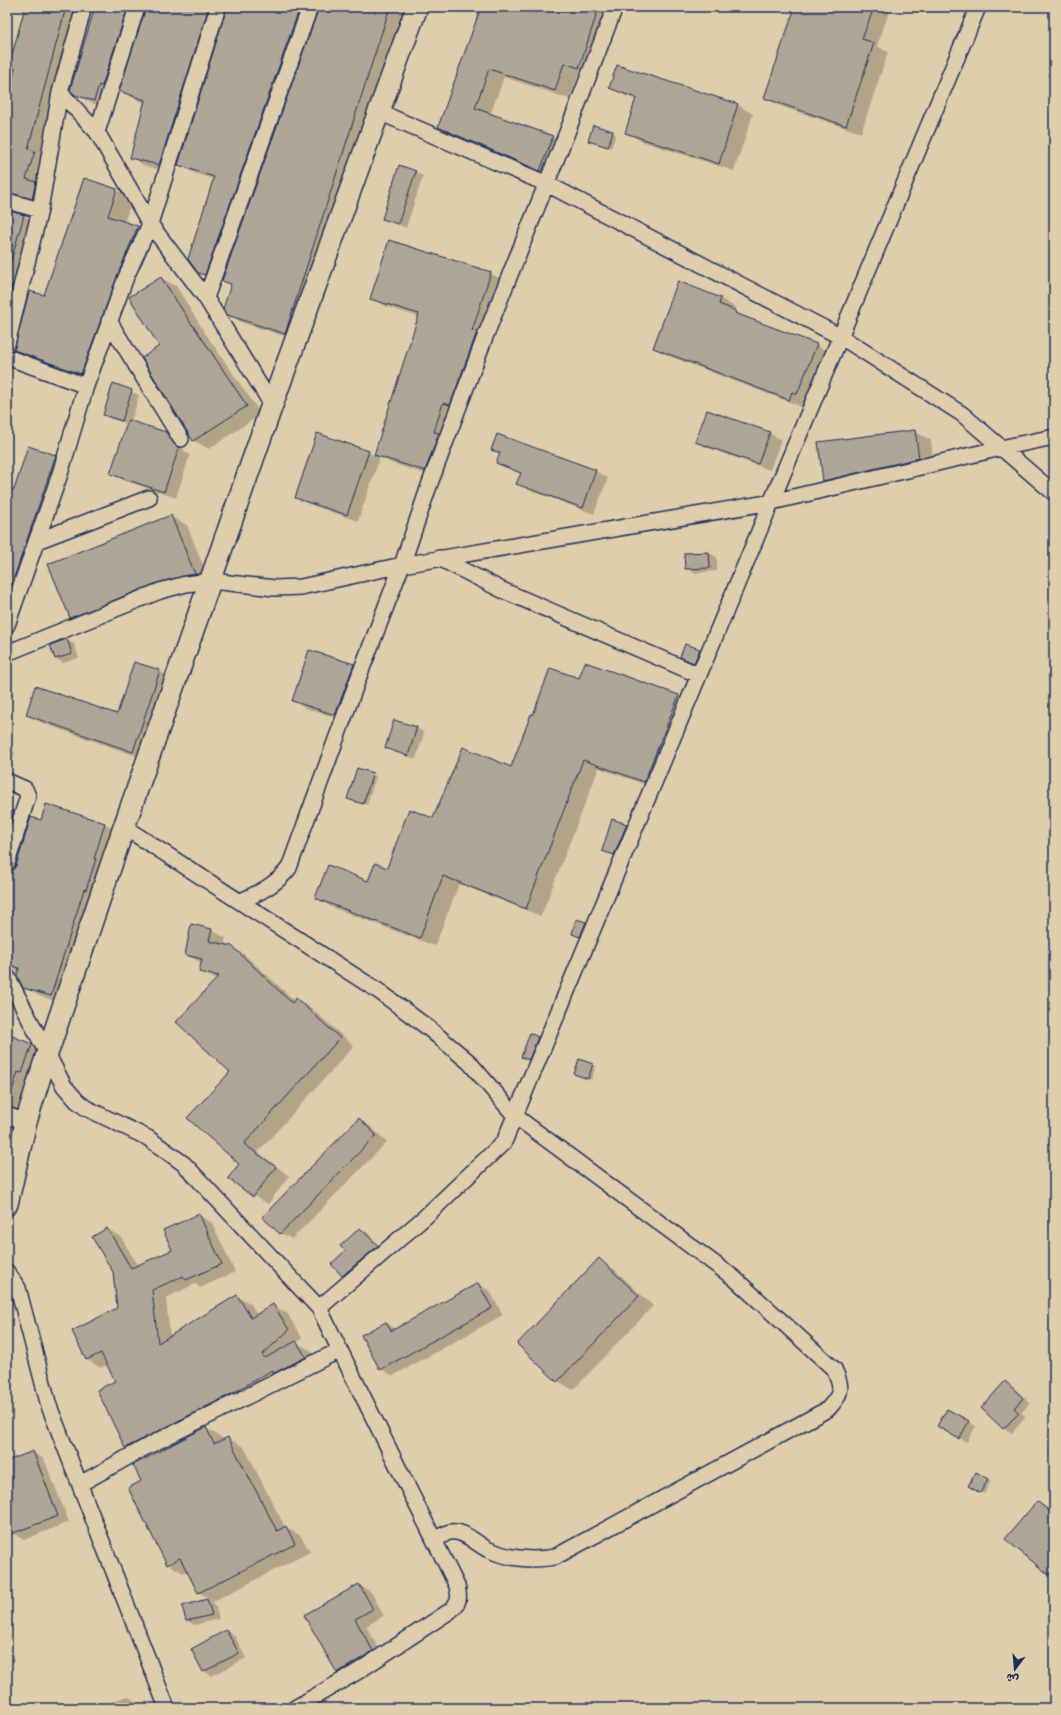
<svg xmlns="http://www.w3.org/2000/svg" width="1061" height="1715" font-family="'Indie Flower','Playpen Sans Arabic',sans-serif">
  <rect width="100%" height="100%" fill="#dfceab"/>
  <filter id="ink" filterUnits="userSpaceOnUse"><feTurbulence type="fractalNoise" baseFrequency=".025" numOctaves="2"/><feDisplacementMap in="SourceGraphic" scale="8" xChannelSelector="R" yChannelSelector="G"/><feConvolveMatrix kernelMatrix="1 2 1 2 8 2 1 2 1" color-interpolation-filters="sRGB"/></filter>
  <g filter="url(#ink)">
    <path fill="#0003" d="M 26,7 L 83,7 L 47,206 L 12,208 L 13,212 L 24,216 L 38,224 L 7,343 L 7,104 L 16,69 L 10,66 Z
      M 97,7 L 228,7 L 224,13 L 174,173 L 145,166 L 131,157 L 145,103 L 135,99 L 121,91 L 147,9 L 143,12 L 109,108 L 91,103 L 75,94 Z
      M 228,7 L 250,7 L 266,12 L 268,7 L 412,7 L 300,341 L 243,323 L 228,314 L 232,285 L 223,280 L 320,9 L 316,12 L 214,281 L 199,272 L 215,180 L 194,173 L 179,165 Z
      M 482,7 L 603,7 L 615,14 L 594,76 L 580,71 L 570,99 L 504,77 L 490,115 L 552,137 L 567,146 L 555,179 L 454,136 L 439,127 Z
      M 788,7 L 891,7 L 877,46 L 888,52 L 861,133 L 780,106 L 766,97 L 795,11 Z
      M 618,66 L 738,105 L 753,114 L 734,171 L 641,141 L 626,132 L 637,100 L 625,96 L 610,87 Z
      M 612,132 L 616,134 L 611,148 L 589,141 Z
      M 415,172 L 423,176 L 406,228 L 383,218 Z
      M 84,179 L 117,190 L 132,199 L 124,223 L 138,227 L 153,236 L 133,283 L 96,383 L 40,362 L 25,353 Z
      M 490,273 L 506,282 L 487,339 L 492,342 L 465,413 L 459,411 L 449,440 L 454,443 L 441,479 L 391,463 L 380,457 L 358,521 L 308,504 L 296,497 L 368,452 L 375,456 L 419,317 L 387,307 L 372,298 Z
      M 161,278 L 176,286 L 205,333 L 261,414 L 209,449 L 194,441 L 143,358 L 160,347 Z
      M 721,299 L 736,308 L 735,311 L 748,319 L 816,345 L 832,354 L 805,408 L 669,356 L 654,347 Z
      M 114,385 L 139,395 L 131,422 L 166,433 L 178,440 L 185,452 L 190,455 L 176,498 L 123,480 L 112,473 L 128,424 L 111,419 L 104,414 Z
      M 915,432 L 931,440 L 934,467 L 839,489 L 824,480 Z
      M 769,433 L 781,440 L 770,470 L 708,448 L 697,441 Z
      M 498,435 L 596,471 L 608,478 L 594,514 L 529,490 L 518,483 L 521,474 L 498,463 L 501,454 L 492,449 Z
      M 28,447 L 56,456 L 70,464 L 12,630 L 12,636 L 15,641 L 12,653 L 7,652 L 7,506 L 14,491 Z
      M 171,517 L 187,525 L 210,583 L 173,591 L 86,626 L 70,617 Z
      M 709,553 L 717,557 L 717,571 L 694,573 L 686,568 Z
      M 66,640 L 74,644 L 79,658 L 63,663 L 56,659 Z
      M 686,645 L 703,652 L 698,664 L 685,658 Z
      M 354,665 L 365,672 L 347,721 L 305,708 L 294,701 Z
      M 159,671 L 175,680 L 148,760 L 42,723 L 27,714 L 118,715 Z
      M 580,680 L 678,696 L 693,705 L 660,790 L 599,768 L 541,916 L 459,884 L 435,946 L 331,907 L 316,898 L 368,882 L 388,869 L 433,819 L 511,768 Z
      M 394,721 L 417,728 L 424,733 L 416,759 L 394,752 L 386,748 Z
      M 7,748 L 15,752 L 7,775 Z
      M 372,774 L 376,776 L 367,805 L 351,800 Z
      M 47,805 L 105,824 L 120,833 L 66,1004 L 39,996 L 24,987 L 19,971 L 7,967 L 7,810 L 28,821 L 13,870 L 16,867 L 42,821 Z
      M 613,820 L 634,829 L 622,859 L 603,851 Z
      M 577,921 L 589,925 L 584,938 L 573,934 Z
      M 211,930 L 226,938 L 224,946 L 231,947 L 246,956 L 295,1001 L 297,999 L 311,1008 L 354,1046 L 258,1152 L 289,1176 L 268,1204 L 254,1196 L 229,1178 L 240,1164 L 231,1072 L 217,980 L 200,972 L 202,963 L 186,955 Z
      M 7,1034 L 31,1044 L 46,1053 L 22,1114 L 7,1120 Z
      M 531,1035 L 545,1042 L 536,1063 L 522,1057 Z
      M 592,1064 L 596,1066 L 591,1080 L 578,1075 Z
      M 359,1119 L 370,1126 L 387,1142 L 292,1239 L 280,1233 Z
      M 199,1215 L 212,1223 L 235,1272 L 200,1288 L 195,1284 L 166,1298 L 170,1337 L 237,1296 L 251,1304 L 257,1315 L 273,1305 L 287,1313 L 302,1338 L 297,1343 L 310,1350 L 319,1365 L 140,1456 L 126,1448 L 98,1390 L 116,1382 L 108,1364 L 101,1368 L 87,1360 L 73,1332 L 118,1309 L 107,1229 L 121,1237 L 138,1266 L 174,1250 Z
      M 361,1229 L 368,1233 L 384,1251 L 351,1280 L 343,1275 L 332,1264 L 346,1251 Z
      M 599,1260 L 614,1269 L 653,1306 L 573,1390 L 558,1381 Z
      M 478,1284 L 490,1291 L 503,1315 L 393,1376 L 381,1369 L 386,1323 L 396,1329 Z
      M 1005,1383 L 1013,1387 L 1030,1403 L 1021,1413 L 1026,1417 L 1012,1433 L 1004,1428 L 982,1408 Z
      M 948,1410 L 976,1426 L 967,1442 L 939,1426 Z
      M 206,1428 L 221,1437 L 223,1441 L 228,1438 L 244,1447 L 285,1527 L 301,1536 L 310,1552 L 212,1602 L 215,1604 L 219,1619 L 194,1625 L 187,1620 L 183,1606 L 210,1599 L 198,1592 L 187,1571 L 183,1573 L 168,1564 L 142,1482 Z
      M 32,1452 L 44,1459 L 69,1522 L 24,1540 L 12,1533 L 7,1520 L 7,1462 Z
      M 976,1473 L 991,1481 L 984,1494 L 969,1486 Z
      M 1037,1502 L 1054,1512 L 1054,1578 Z
      M 359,1585 L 371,1592 L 384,1616 L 366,1626 L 384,1658 L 349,1679 L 338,1672 Z
      M 226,1631 L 234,1635 L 246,1658 L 212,1676 L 204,1671 Z
      M 127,1696 L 134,1700 L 137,1708 L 109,1708 L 108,1703 Z"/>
    <path fill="#afa698" stroke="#1b2f5e" d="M 25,7 L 66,7 L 28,149 L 35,151 L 26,179 L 36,182 L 32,199 L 7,192 L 7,100 L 15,68 L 9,66 Z
      M 95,7 L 128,7 L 102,86 L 99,85 L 94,101 L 75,95 L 70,90 Z
      M 146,7 L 209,7 L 159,165 L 130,158 L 145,100 L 119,91 Z
      M 227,7 L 253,7 L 267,11 L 268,7 L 300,7 L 205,275 L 198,273 L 188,259 L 214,177 L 178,165 Z
      M 319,7 L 390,7 L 285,334 L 227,315 L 223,309 L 231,284 L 222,281 Z
      M 481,7 L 599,7 L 579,68 L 564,63 L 555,91 L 489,69 L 475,108 L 553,136 L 540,171 L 438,127 Z
      M 795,7 L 874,7 L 862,39 L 874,43 L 846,126 L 764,98 Z
      M 617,65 L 738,104 L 719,164 L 625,133 L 636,98 L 609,88 Z
      M 593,125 L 613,131 L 608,147 L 588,141 Z
      M 399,165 L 416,171 L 398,224 L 382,219 Z
      M 84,178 L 117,189 L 108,216 L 138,226 L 118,274 L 81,374 L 14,350 L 29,291 L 44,295 Z
      M 7,210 L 24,215 L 11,261 L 7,261 Z
      M 389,240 L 491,272 L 472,331 L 477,332 L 450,405 L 443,403 L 434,432 L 439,433 L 425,471 L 374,455 L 419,314 L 370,299 Z
      M 161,277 L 192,325 L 193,325 L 247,406 L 193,441 L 142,358 L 159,346 L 129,297 Z
      M 678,281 L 721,298 L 719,304 L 736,311 L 735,313 L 817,344 L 797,394 L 792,392 L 789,400 L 653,348 Z
      M 7,284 L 12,286 L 7,306 Z
      M 113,383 L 132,390 L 122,421 L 103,415 Z
      M 707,410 L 770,432 L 758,464 L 695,442 Z
      M 128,420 L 166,432 L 174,444 L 179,448 L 164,492 L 110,474 Z
      M 915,430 L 919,458 L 823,481 L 818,442 Z
      M 317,433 L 369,451 L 347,515 L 295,498 Z
      M 497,434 L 596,470 L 583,508 L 516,484 L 521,473 L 496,463 L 500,453 L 491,450 Z
      M 28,446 L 56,455 L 7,598 L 7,503 L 11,489 L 14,490 Z
      M 171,515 L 195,574 L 157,583 L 70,618 L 48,564 Z
      M 709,552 L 710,568 L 685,569 L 684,553 Z
      M 67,639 L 72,654 L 55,659 L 50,645 Z
      M 685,644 L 700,649 L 694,663 L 680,657 Z
      M 309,650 L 354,664 L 335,715 L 292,701 Z
      M 134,662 L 160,670 L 133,752 L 26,715 L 35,686 L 117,714 Z
      M 585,662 L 679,695 L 644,782 L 583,760 L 526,909 L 443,876 L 420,938 L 315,898 L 328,865 L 368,881 L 375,863 L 387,868 L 409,809 L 433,818 L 463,747 L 511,767 L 531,714 L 533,715 L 550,668 L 579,678 Z
      M 394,720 L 417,727 L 408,756 L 385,748 Z
      M 357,768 L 373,773 L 363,804 L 347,799 Z
      M 46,804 L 105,823 L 94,859 L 96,859 L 86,890 L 84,889 L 51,996 L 23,988 L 17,975 L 19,968 L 7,964 L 7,872 L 13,870 L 16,866 L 31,817 L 41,820 Z
      M 7,809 L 14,811 L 7,833 Z
      M 612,819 L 627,824 L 614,855 L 602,851 Z
      M 576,919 L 586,922 L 580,937 L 572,934 Z
      M 191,924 L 212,929 L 209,941 L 232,946 L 292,1003 L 296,998 L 340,1038 L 244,1144 L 276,1167 L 253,1197 L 228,1178 L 239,1164 L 187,1118 L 230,1072 L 176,1022 L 219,976 L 199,972 L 202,959 L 185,955 Z
      M 530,1033 L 538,1037 L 529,1060 L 521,1057 Z
      M 7,1034 L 32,1044 L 22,1073 L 18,1072 L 10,1097 L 7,1097 Z
      M 579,1059 L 593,1064 L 588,1079 L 574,1074 Z
      M 359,1118 L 376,1135 L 280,1234 L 262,1217 Z
      M 199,1214 L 222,1264 L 186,1280 L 183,1276 L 152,1290 L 158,1343 L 237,1295 L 251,1318 L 273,1304 L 289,1330 L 262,1355 L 265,1358 L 296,1341 L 306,1357 L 274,1373 L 272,1370 L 233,1393 L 125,1448 L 97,1390 L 115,1381 L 101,1353 L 86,1360 L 72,1331 L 117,1308 L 113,1272 L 92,1237 L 107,1228 L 131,1268 L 172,1250 L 163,1230 Z
      M 360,1228 L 378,1246 L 342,1276 L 331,1264 L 345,1251 L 340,1246 Z
      M 599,1258 L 639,1296 L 557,1382 L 517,1344 Z
      M 478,1283 L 492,1308 L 380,1370 L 361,1335 L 386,1322 L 391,1331 Z
      M 1005,1381 L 1023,1398 L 1014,1408 L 1019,1413 L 1003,1429 L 981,1408 Z
      M 947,1409 L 969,1421 L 959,1439 L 937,1426 Z
      M 206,1427 L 214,1444 L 228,1437 L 277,1531 L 286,1526 L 295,1544 L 198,1593 L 180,1558 L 167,1565 L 128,1488 L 141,1481 L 133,1465 Z
      M 33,1451 L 58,1516 L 11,1534 L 7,1522 L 7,1461 Z
      M 976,1472 L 988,1479 L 980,1493 L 968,1486 Z
      M 1037,1501 L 1054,1515 L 1054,1579 L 1005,1539 Z
      M 359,1584 L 373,1609 L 355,1619 L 373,1651 L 337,1673 L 304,1615 Z
      M 207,1599 L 212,1615 L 186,1621 L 182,1606 Z
      M 226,1630 L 239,1653 L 203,1672 L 191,1649 Z"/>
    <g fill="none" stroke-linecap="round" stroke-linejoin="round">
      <g stroke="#1b2f5e" stroke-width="18">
        <path id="minor" d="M 60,92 L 97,132 L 150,224 L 206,298 L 272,405
          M 379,112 L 547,184 L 841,337 L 962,414 L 1054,493
          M 97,132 L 137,7
          M 7,201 L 40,210
          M 206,298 L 310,7
          M 109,321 L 181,439
          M 7,344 L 40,210 L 60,92 L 84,7
          M 7,357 L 86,386
          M 37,541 L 149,498
          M 439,558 L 502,590 L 699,675
          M 7,625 L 60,474 L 86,386 L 126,277 L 150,224 L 218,7
          M 7,653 L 160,591 L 186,584 L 211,581 L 275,588 L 301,587 L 402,565 L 772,502 L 1001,448 L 1054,437
          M 7,781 L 25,789 L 28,796 L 7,863
          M 124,827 L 380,992 L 427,1027 L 469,1062 L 515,1116 L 734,1278 L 834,1369 C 843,1387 842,1394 828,1409 L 555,1557 C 532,1561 510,1559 489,1550 C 477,1545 464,1529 450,1532 C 445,1533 439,1538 434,1540
          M 241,901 C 259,893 277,884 289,868 L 361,671 L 402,565 L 430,483 L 485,337 L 568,130 L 615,7
          M 7,976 L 64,1086 L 77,1101 L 86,1108 L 148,1138 L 184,1164 L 319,1308 L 457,1586 C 460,1598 459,1604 450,1611 L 357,1672 L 295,1708
          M 7,1115 L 26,1122
          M 7,1272 L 18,1288 L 49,1406 L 167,1708
          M 319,1308 L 425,1217 L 504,1142 L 978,7
          M 80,1484 L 146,1447 L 340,1350"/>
      </g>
      <g stroke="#1b2f5e" stroke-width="24">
        <path id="secondary" d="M 7,1204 L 26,1122 L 47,1054 L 124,827 L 272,405 L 417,7"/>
      </g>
      <use href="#minor" stroke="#dfceab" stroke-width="15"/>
      <use href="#secondary" stroke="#dfceab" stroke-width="21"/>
    </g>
  </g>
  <rect width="1061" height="1715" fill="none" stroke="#dfceab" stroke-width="24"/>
  <rect x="12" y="12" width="1037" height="1691" fill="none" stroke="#1b2f5e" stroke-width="1.5" filter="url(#ink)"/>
  <g transform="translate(1015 1669) rotate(196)" stroke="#dfceab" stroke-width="3" paint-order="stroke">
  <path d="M0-3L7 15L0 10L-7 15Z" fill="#1b2f5e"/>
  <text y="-6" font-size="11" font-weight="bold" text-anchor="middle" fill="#1b2f5e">ش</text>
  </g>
</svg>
